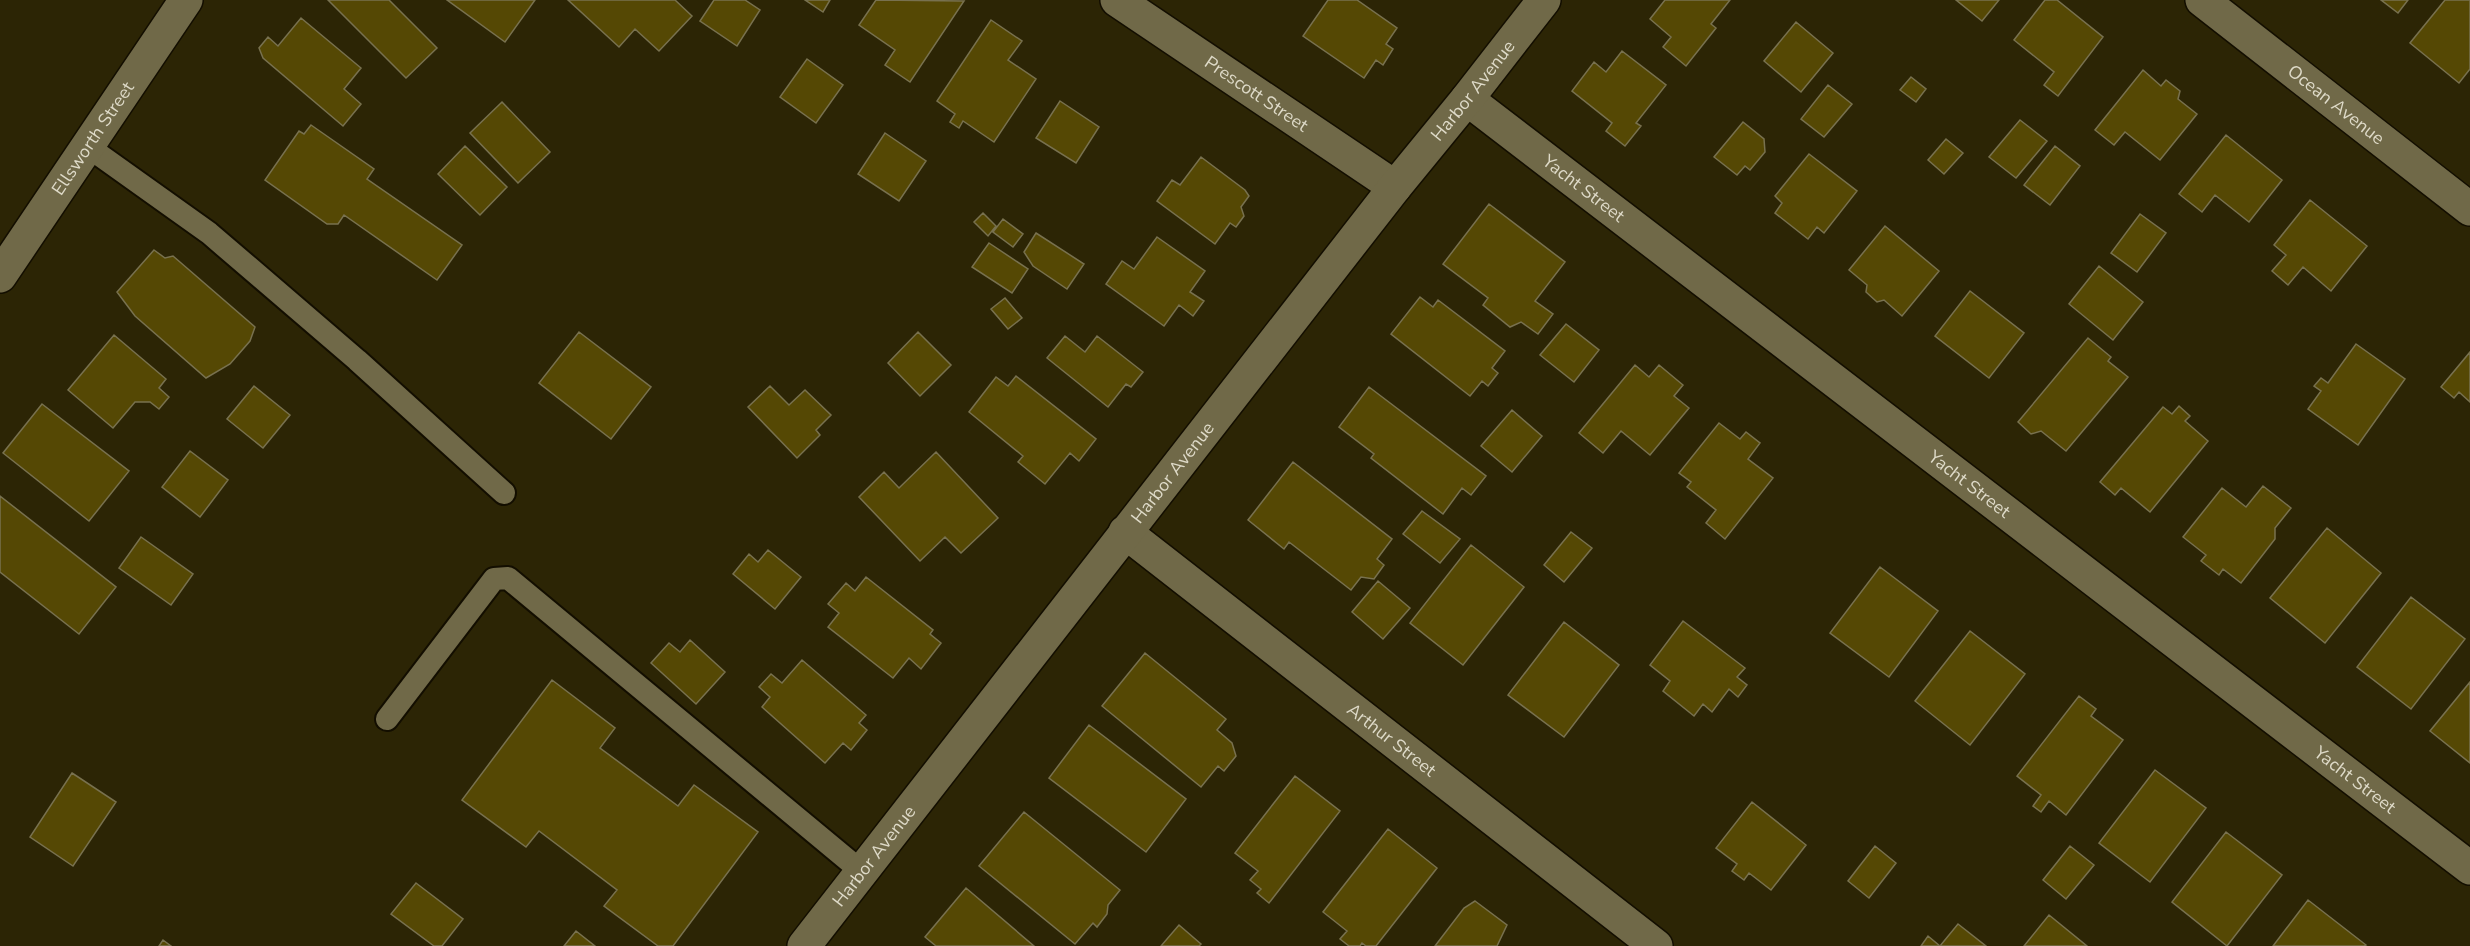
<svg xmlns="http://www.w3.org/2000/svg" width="2470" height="946" font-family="'Nunito Sans',sans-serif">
  <rect width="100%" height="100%" fill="#2c2505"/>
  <path fill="#554804" stroke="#78714f" stroke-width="1.5" d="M 328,0 L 389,0 L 437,48 L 406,78 Z
    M 447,0 L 535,0 L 505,42 Z
    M 568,0 L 675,0 L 692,16 L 659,51 L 635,29 L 619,47 Z
    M 714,0 L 745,0 L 760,10 L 737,46 L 700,21 Z
    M 805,0 L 830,0 L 823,12 Z
    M 876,0 L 964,1 L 910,82 L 885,65 L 895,50 L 859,25 Z
    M 1328,0 L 1357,0 L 1397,28 L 1386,44 L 1393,49 L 1383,65 L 1376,60 L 1364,78 L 1303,36 Z
    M 1665,0 L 1730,0 L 1711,24 L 1716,28 L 1686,66 L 1663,47 L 1671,37 L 1650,19 Z
    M 1956,0 L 1999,0 L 1982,21 Z
    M 2045,0 L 2057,0 L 2103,37 L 2058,96 L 2044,85 L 2054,72 L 2014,40 Z
    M 2381,0 L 2408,0 L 2398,13 Z
    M 2445,0 L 2470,0 L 2470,69 L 2459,83 L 2410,43 Z
    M 301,18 L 361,68 L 344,89 L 361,104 L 343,126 L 263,58 L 259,48 L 268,37 L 278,46 Z
    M 991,20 L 1022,41 L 1008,60 L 1036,79 L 994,142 L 963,121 L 959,128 L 950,122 L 955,114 L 937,101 Z
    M 1796,22 L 1833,53 L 1801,92 L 1764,61 Z
    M 1622,51 L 1666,85 L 1636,123 L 1641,126 L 1625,146 L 1606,131 L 1612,123 L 1572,91 L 1594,62 L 1606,72 Z
    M 807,59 L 843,85 L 816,123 L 780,97 Z
    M 2143,70 L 2161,86 L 2166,80 L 2180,91 L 2178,99 L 2197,114 L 2160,160 L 2125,132 L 2114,145 L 2095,130 Z
    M 1911,77 L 1926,89 L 1916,102 L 1900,90 Z
    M 1828,85 L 1852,104 L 1824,137 L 1801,119 Z
    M 1060,101 L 1099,127 L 1076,163 L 1036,138 Z
    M 502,102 L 550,152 L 518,183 L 470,133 Z
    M 2020,120 L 2047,141 L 2016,178 L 1989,157 Z
    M 1743,122 L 1764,139 L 1765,152 L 1750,170 L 1745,166 L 1737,175 L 1714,157 Z
    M 311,125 L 374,169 L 367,179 L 462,245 L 437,280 L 344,215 L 338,224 L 327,224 L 265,180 L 299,131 L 304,134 Z
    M 885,133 L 926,161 L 899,201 L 858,174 Z
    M 2226,135 L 2282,180 L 2249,222 L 2215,195 L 2202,212 L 2179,194 Z
    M 1946,139 L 1963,153 L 1944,174 L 1928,160 Z
    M 465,146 L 507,187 L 480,215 L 438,174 Z
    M 2055,146 L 2080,166 L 2050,205 L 2024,185 Z
    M 1809,154 L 1857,191 L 1824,233 L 1817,227 L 1808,239 L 1775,213 L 1782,203 L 1775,196 Z
    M 1201,157 L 1245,190 L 1249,196 L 1241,207 L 1244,216 L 1236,227 L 1230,223 L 1215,244 L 1157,201 L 1172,180 L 1180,185 Z
    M 2310,200 L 2367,246 L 2331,291 L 2303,267 L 2288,285 L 2272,271 L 2286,255 L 2274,245 Z
    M 1489,204 L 1565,262 L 1535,301 L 1553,314 L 1538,334 L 1521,322 L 1510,327 L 1483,305 L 1488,298 L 1443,264 Z
    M 983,213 L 996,226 L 988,236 L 974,222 Z
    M 2140,214 L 2166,233 L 2137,272 L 2111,253 Z
    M 1003,219 L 1023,234 L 1013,247 L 993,232 Z
    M 1885,226 L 1939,271 L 1902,316 L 1884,300 L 1877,302 L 1866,292 L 1867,285 L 1849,270 Z
    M 1036,233 L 1084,264 L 1067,289 L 1033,266 L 1024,252 Z
    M 1157,237 L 1205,271 L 1190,292 L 1204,301 L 1193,316 L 1179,305 L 1164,326 L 1106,284 L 1122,261 L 1134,269 Z
    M 989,243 L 1028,269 L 1012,293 L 972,267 Z
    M 154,250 L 165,258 L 173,256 L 255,327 L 250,341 L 230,364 L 206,378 L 135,316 L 117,292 Z
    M 2099,266 L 2143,302 L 2113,340 L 2069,304 Z
    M 1970,291 L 2024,333 L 1989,378 L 1935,336 Z
    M 1420,297 L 1433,307 L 1438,300 L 1505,351 L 1492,368 L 1498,373 L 1488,386 L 1482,381 L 1470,396 L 1391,334 Z
    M 1005,298 L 1022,318 L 1008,329 L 991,309 Z
    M 1566,324 L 1599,350 L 1574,382 L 1540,355 Z
    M 579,332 L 651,387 L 611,439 L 539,383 Z
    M 918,332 L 951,365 L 920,396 L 888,363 Z
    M 114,335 L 166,379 L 159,388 L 169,397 L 159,409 L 150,402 L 135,402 L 113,428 L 68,390 Z
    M 1065,336 L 1085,352 L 1097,336 L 1143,372 L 1131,387 L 1126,384 L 1108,407 L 1047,358 Z
    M 2088,338 L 2111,357 L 2108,361 L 2128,377 L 2066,451 L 2041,431 L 2031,434 L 2018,422 Z
    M 2356,344 L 2405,379 L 2358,445 L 2308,409 L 2321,391 L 2314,386 L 2321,378 L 2328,383 Z
    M 2470,352 L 2470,402 L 2459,392 L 2454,398 L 2441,387 Z
    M 1635,365 L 1649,377 L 1659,365 L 1683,385 L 1674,396 L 1689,408 L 1650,455 L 1621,431 L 1603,453 L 1579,433 Z
    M 1016,376 L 1096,439 L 1079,461 L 1070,453 L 1045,484 L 1018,462 L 1023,456 L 969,412 L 996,377 L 1008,386 Z
    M 254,386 L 290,415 L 263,448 L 227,419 Z
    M 770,386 L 789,405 L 805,390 L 831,415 L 816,430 L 820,435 L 797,458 L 748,407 Z
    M 1369,387 L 1486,476 L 1471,495 L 1462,488 L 1443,514 L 1371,458 L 1374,454 L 1339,427 Z
    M 42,404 L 129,471 L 89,521 L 3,453 Z
    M 2179,406 L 2190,416 L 2185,421 L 2208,441 L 2150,512 L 2121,488 L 2115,495 L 2100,482 L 2163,407 L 2172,414 Z
    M 1512,410 L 1542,436 L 1512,472 L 1481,446 Z
    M 1719,423 L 1740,439 L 1746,432 L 1760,443 L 1748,459 L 1773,478 L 1725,539 L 1706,523 L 1716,510 L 1687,487 L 1691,482 L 1679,473 Z
    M 190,451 L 228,480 L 200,517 L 162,487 Z
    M 936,452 L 998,518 L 961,553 L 945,537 L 920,561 L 859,497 L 884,472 L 899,488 Z
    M 1293,462 L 1392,539 L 1377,559 L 1384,565 L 1374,579 L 1361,577 L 1351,590 L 1289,542 L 1284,549 L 1248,520 Z
    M 2263,486 L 2291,508 L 2275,528 L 2275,539 L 2241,583 L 2223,569 L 2219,575 L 2201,561 L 2206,555 L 2183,537 L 2222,488 L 2246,507 Z
    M 0,496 L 116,587 L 79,634 L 0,572 Z
    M 1422,511 L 1460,539 L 1440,563 L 1403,534 Z
    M 2327,528 L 2381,573 L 2325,643 L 2270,598 Z
    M 1571,532 L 1592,548 L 1564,582 L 1544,565 Z
    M 141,537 L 193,574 L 171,605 L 119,568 Z
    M 1471,545 L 1524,587 L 1463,665 L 1410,623 Z
    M 768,550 L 801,577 L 775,609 L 733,574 L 749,554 L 758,562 Z
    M 1880,567 L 1938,611 L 1889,677 L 1830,633 Z
    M 866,577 L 933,630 L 930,634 L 941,643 L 921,669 L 909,658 L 893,678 L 828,627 L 839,613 L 828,604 L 846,583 L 855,591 Z
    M 1378,581 L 1410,608 L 1383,639 L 1352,612 Z
    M 2411,597 L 2465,639 L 2411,709 L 2357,667 Z
    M 1683,621 L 1745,668 L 1737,677 L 1747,685 L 1738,697 L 1729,689 L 1712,712 L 1703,704 L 1694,716 L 1663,691 L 1670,681 L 1650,665 Z
    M 1564,622 L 1619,665 L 1564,737 L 1508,695 Z
    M 1970,631 L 2025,674 L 1970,745 L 1915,701 Z
    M 690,640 L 725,672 L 696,704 L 651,663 L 669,643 L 680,652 Z
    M 1145,653 L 1226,719 L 1217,730 L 1232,743 L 1236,756 L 1224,771 L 1218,766 L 1201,787 L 1102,706 Z
    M 802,660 L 866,715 L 859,723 L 867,730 L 851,750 L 843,743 L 825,763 L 762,707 L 770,697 L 759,687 L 771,674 L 782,683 Z
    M 552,680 L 615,728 L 600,748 L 678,806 L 694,785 L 758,832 L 673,946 L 658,946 L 604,906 L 617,890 L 539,831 L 526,847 L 462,800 Z
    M 2470,682 L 2470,763 L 2430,731 Z
    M 2079,696 L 2096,709 L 2091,716 L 2123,740 L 2066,815 L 2049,801 L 2041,812 L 2033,806 L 2041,795 L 2017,776 Z
    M 1089,725 L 1186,799 L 1146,852 L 1049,778 Z
    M 2155,770 L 2206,808 L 2150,882 L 2099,843 Z
    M 72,773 L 116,802 L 73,866 L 30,837 Z
    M 1295,776 L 1340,811 L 1269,903 L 1257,893 L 1261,889 L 1250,880 L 1258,871 L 1235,853 Z
    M 1752,802 L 1806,845 L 1771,890 L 1749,873 L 1744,880 L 1732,871 L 1737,864 L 1716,848 Z
    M 1024,812 L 1120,890 L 1108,905 L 1107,914 L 1097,927 L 1093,923 L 1075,944 L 979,866 Z
    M 1388,829 L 1437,868 L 1376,946 L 1366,946 L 1362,943 L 1360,946 L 1349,946 L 1340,939 L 1347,931 L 1323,912 Z
    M 2226,832 L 2282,875 L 2227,946 L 2172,902 Z
    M 1875,846 L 1896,863 L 1869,898 L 1848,881 Z
    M 2070,846 L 2094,865 L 2066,899 L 2043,880 Z
    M 416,883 L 463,919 L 442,946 L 434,946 L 391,914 Z
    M 966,888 L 1034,946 L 936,946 L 925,937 Z
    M 2308,900 L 2366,945 L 2364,946 L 2273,946 Z
    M 1475,901 L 1507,925 L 1497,946 L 1435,946 L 1464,908 Z
    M 2049,915 L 2087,946 L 2024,946 Z
    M 1958,924 L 1986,946 L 1921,946 L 1928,936 L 1940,946 Z
    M 1179,925 L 1201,944 L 1199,946 L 1161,946 Z
    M 576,931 L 595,946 L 564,946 Z
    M 163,940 L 171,946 L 159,946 Z"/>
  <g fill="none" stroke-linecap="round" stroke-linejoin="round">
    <g stroke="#130e00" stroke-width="26">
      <path id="service" d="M 87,146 L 209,233 L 357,360 L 504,493
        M 387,719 L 494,579 L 508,578 L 861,871"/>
    </g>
    <g stroke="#130e00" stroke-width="36">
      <g id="minor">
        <path id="s1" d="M 1117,0 L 1395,187"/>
        <path id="s2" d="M 2202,0 L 2470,209"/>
        <path id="s3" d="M 1467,99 L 2470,868"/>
        <path id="s4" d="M 1125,532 L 1656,946"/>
        <path id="s5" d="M 804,946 L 1395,187 L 1467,99 L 1544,0"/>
      </g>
    </g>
    <g stroke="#130e00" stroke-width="36">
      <g id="tertiary">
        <path id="s6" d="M 0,276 L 186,0"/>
      </g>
    </g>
    <use href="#service" stroke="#706948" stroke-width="22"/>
    <use href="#minor" stroke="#706948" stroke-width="33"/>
    <use href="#tertiary" stroke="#706948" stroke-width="33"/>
  </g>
  <g text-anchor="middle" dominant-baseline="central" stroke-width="4.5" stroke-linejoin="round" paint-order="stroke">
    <g font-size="18" fill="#dedac8" stroke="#2c2505">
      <text stroke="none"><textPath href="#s5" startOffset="1086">Harbor Avenue</textPath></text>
      <text stroke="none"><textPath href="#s1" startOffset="168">Prescott Street</textPath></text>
      <text stroke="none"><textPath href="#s2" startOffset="170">Ocean Avenue</textPath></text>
      <text stroke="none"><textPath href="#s6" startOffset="166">Ellsworth Street</textPath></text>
      <text stroke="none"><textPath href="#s3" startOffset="147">Yacht Street</textPath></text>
      <text stroke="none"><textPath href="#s5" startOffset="600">Harbor Avenue</textPath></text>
      <text stroke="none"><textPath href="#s3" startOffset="633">Yacht Street</textPath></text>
      <text stroke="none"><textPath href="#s4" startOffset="338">Arthur Street</textPath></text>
      <text stroke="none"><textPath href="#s3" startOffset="1119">Yacht Street</textPath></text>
      <text stroke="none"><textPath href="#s5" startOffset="114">Harbor Avenue</textPath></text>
    </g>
  </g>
</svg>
